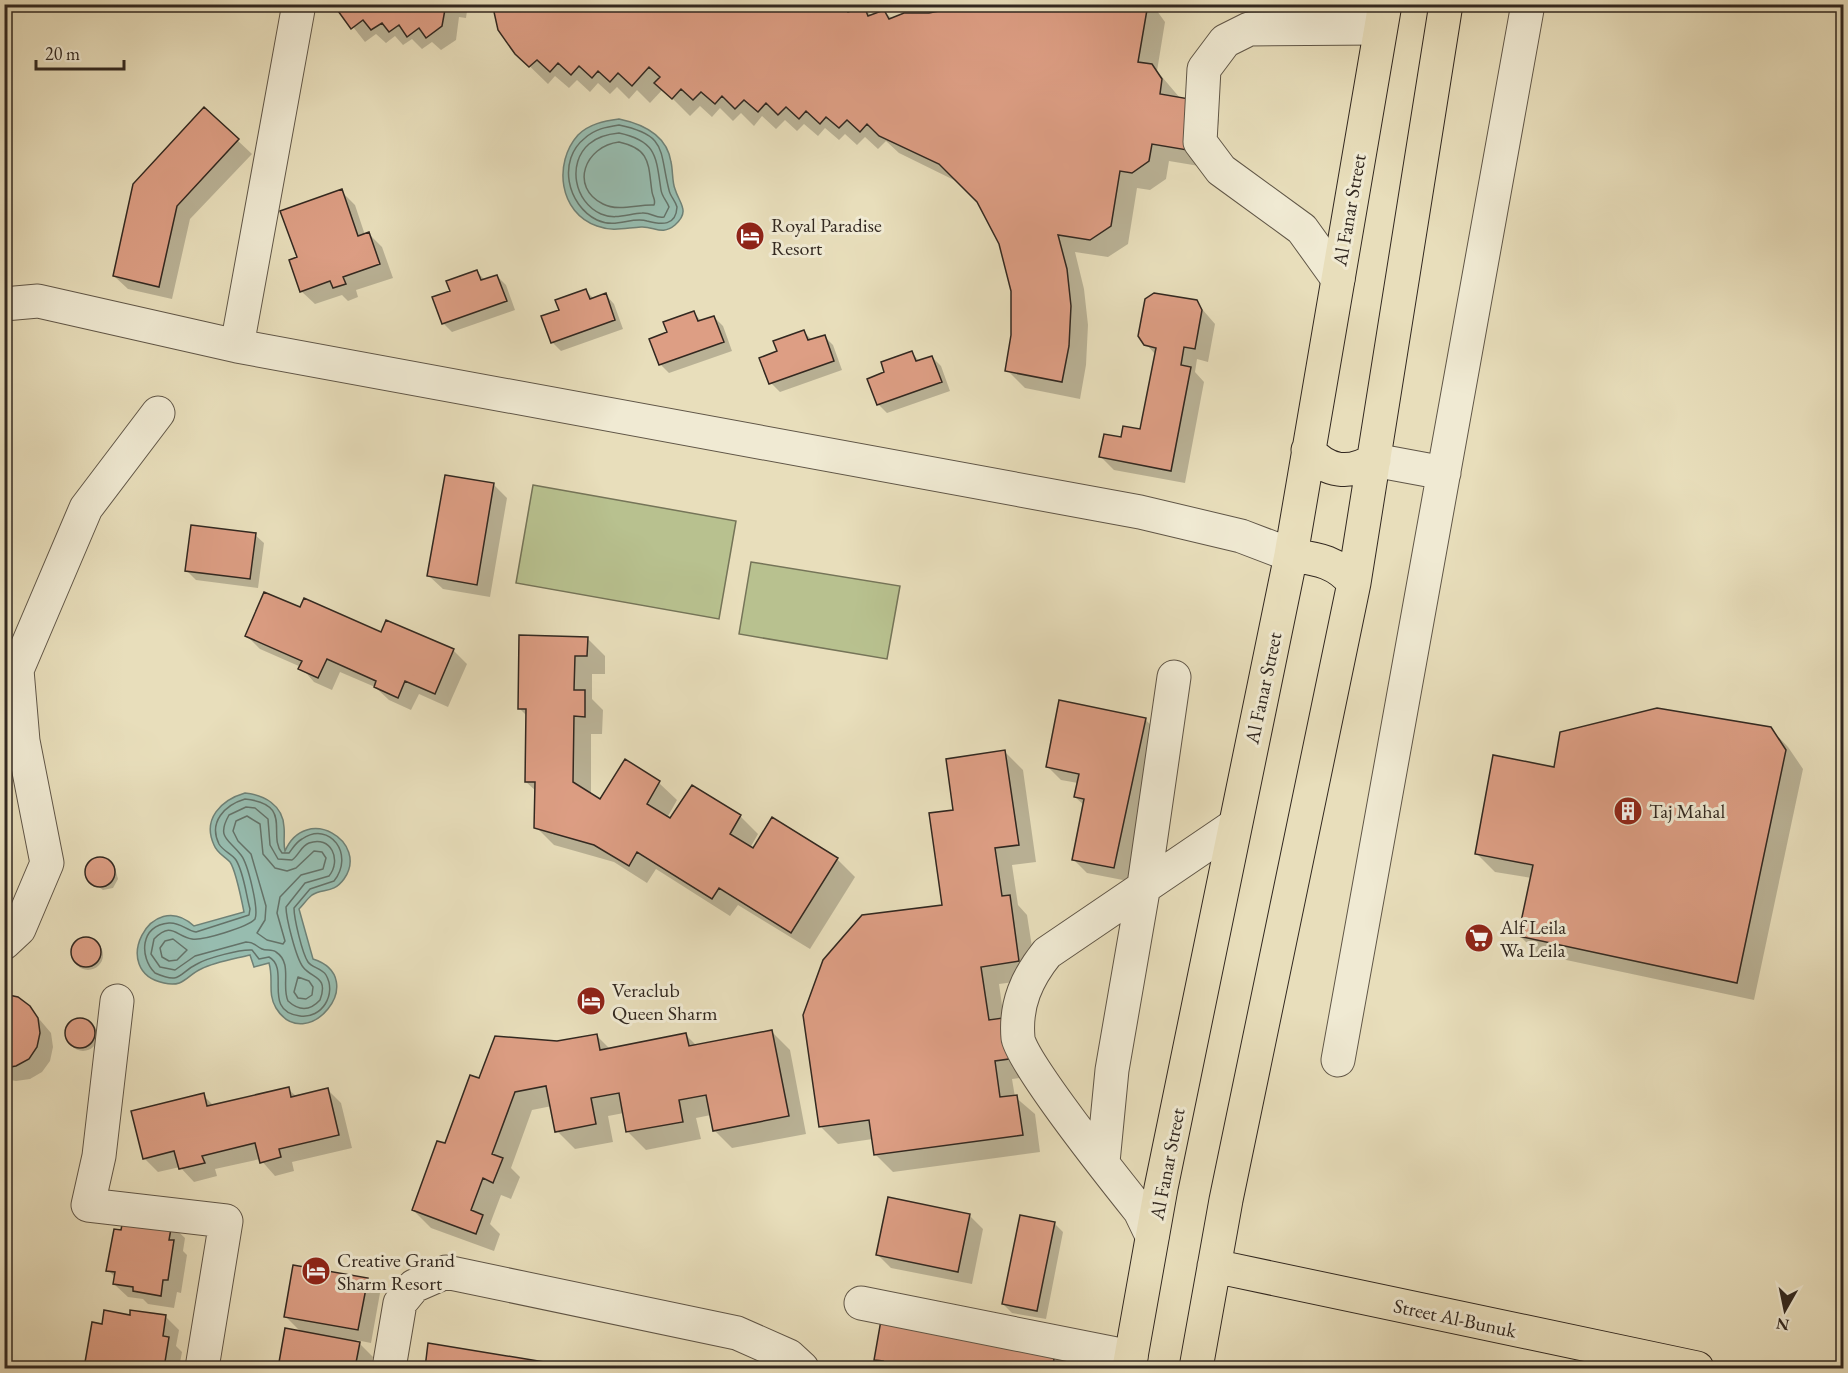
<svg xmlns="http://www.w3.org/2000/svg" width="1848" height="1373" font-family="'EB Garamond',serif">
  <rect width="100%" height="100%" fill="#e8debb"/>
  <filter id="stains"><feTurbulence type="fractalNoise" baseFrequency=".00333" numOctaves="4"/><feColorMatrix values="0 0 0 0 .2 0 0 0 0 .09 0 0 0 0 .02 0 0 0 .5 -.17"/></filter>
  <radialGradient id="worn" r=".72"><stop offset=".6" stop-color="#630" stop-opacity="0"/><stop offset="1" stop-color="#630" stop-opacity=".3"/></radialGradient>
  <path fill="#b8c18f" stroke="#757458" stroke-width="1.5" d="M 533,485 L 736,521 L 719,619 L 516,583 Z
    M 751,562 L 900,586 L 887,659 L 739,634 Z"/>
  <path fill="#97bcaf" stroke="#6f8176" stroke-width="1.5" d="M 619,119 C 643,124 667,135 671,162 C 673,170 672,182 675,189 C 679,203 691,211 675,225 C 662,236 654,226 641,227 C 625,228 613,232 597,226 C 559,213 553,163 578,135 C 589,124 604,121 619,119 Z
    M 245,793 C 264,795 283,805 284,827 C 285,836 283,842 285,851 C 306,803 370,842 344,879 C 333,894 323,888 312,895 C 307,899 303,905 299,909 L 313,959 C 372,978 306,1057 276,1008 C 267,993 274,980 269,963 L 254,967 L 250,955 C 234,959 215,962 201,969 C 187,975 184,988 164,983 C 108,972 151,886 194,926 L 244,912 C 242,902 235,869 230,862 C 224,856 217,853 214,845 C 202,819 221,800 245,793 Z"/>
  <path fill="#0003" d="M 335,4 L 468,4 L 466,18 L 459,17 L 456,40 L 441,50 L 432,42 L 422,49 L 412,39 L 403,45 L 395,36 L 386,43 L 376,34 L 365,42 Z
    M 497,4 L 807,4 L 810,7 L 825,4 L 831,11 L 844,5 L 851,13 L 863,8 L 872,16 L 884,11 L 892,19 L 978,4 L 1152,4 L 1165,22 L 1157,71 L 1180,98 L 1201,102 L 1219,120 L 1211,168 L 1169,161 L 1166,179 L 1150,190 L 1137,188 L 1128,244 L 1108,257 L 1075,252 L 1084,289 L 1088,325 L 1086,365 L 1080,399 L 1025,388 L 1007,370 L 1013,335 L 1013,291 L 1001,244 L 979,202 L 958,182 L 899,153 L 886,141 L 878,149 L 865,137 L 857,145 L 845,134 L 839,140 L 825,128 L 818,136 L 804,124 L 797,131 L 785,120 L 776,129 L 762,116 L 754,126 L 741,113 L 733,121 L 720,108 L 712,117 L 700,106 L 690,116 L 663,89 L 650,103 L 637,90 L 629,99 L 617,87 L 610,94 L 598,83 L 590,92 L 577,80 L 569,88 L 555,76 L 548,84 L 516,53 Z
    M 205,110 L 252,154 L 190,219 L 172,299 L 128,289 L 114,276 Z
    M 341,191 L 355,205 L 365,235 L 369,234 L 382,247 L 393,278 L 356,290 L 358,297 L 348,301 L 342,295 L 315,304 L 301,291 Z
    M 477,272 L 485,280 L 497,276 L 506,285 L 515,310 L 452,332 L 443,323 L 451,292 Z
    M 586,291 L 594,299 L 606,295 L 614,304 L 623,329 L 561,351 L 552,342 L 561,311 Z
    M 1196,302 L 1215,324 L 1208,362 L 1197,359 L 1195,372 L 1204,382 L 1185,483 L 1114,470 L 1101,457 L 1122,439 L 1141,431 L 1156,355 L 1146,344 Z
    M 694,313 L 702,322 L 714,317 L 723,326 L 732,351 L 669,373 L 660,364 L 669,333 Z
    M 804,332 L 812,340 L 824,336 L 833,345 L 842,370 L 780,392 L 771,383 L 779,352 Z
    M 912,353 L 920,362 L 932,357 L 941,366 L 950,391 L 887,413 L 878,404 L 886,373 Z
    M 494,485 L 507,498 L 490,597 L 443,589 L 429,576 Z
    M 255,535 L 264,543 L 258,588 L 196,580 L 187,571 Z
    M 300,609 L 381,634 L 387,621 L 454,651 L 467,664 L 448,707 L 419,694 L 411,710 L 389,700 L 375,687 L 340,672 L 332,690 L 314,682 L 301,667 L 260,649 L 247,636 Z
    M 587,638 L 605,656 L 605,674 L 592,674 L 592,699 L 603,710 L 602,734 L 591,734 L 591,795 L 601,801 L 625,761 L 659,783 L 677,800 L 667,818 L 671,820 L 740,816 L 758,834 L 750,848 L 837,859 L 855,877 L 810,949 L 738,905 L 730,916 L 656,869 L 647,883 L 614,862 L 554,845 L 536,827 L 536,791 L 526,782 L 527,716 L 519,708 Z
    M 1145,719 L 1158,733 L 1128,881 L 1087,873 L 1073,859 L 1085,806 L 1075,797 L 1078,783 L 1061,780 L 1047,766 Z
    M 1770,728 L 1788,747 L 1803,769 L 1754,1000 L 1538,954 L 1520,936 L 1532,878 L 1495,872 L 1477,854 L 1555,769 Z
    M 1005,752 L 1023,770 L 1036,862 L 1012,865 L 1018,905 L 1027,915 L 1037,979 L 999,984 L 1004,1019 L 1033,1076 L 1012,1079 L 1015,1097 L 1035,1114 L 1040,1152 L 893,1172 L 875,1154 L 873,1139 L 838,1144 L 820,1126 L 943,906 L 955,811 Z
    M 4,809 L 8,813 L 4,824 Z
    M 101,858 L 115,868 L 118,879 L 113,888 L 103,890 L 89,880 L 86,870 L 91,861 Z
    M73 955a15 15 0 1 1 30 0a15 15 0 1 1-30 0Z
    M 4,996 L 29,1007 L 51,1033 L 53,1047 L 50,1061 L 42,1072 L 30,1079 L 16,1081 L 4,1079 Z
    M68 1036a15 15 0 1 1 30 0a15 15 0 1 1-30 0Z
    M 772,1032 L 790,1050 L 806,1134 L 732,1148 L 714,1130 L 711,1115 L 696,1118 L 701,1139 L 646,1150 L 628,1132 L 624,1113 L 608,1116 L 613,1142 L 575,1149 L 557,1131 L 552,1106 L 532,1110 L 511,1168 L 520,1177 L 511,1199 L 501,1195 L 490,1224 L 500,1234 L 494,1251 L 431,1228 L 413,1210 L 480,1080 L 557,1043 L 596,1035 L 610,1049 L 686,1035 L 697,1046 Z
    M 288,1089 L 297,1097 L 327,1089 L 341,1103 L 352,1148 L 292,1162 L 294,1171 L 275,1176 L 260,1159 L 215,1169 L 217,1176 L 194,1182 L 180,1167 L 158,1172 L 144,1158 L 203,1095 L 214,1106 Z
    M 969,1215 L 983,1229 L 972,1284 L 891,1268 L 877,1254 Z
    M 1054,1223 L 1063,1232 L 1046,1319 L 1012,1313 L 1003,1304 Z
    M 171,1225 L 185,1238 L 183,1251 L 187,1255 L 181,1293 L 177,1292 L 174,1308 L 148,1304 L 143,1299 L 128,1297 L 114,1284 L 115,1277 L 108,1270 L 123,1232 Z
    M 367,1280 L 380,1293 L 371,1343 L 356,1340 L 373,1357 L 370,1368 L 279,1368 L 287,1330 L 302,1333 L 285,1316 Z
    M 131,1316 L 165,1316 L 179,1330 L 176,1346 L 182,1352 L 179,1368 L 86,1368 L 93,1324 L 103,1325 Z
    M 429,1345 L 571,1368 L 426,1368 Z
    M 1055,1351 L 1072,1368 L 883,1368 L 876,1359 Z"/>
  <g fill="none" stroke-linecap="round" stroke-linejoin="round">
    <path stroke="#647268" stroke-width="1.5" d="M 619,125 C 668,135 659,151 669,190 C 670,196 675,200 677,207 C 676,226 662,225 647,221 C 632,216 616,229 597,220 C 567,205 557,160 585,138 C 595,129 606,127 619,125 Z
      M 619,133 C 657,141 656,157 661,190 C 662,197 667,201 669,207 L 664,217 C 656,219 651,212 642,213 C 628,214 615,220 601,214 C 574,202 567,163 589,144 C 598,136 608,134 619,133 Z
      M 619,142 C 651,149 648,164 652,192 C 653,198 656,200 654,205 C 638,204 619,212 603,204 C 569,187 585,146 619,142 Z
      M 245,799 C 294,804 267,835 282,853 L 289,853 C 293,848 296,842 302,839 C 330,820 355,855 334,881 L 310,889 L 294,908 C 294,918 302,953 308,962 C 312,968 322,968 326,975 C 337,994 322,1019 300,1016 C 261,1011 291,969 269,957 L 259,959 L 252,950 C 241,949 207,958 197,964 C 178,973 182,985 155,973 C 139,957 140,925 169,923 C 180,922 186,930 196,932 L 249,915 L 250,909 C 246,895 244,873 236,860 C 232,854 223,851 219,844 C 208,822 225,805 245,799 Z
      M 246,807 L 255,808 L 268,819 L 270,845 L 278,859 L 292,860 C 299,855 301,846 309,843 C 331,835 342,860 329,876 L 305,883 L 286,907 C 286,918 296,958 303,967 C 312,979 329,976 320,1000 C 310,1011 299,1011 288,1001 C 281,986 293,963 276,952 C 272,949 266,951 262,949 C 255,946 255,942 246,942 L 195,956 L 175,970 L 160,967 L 151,954 L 154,939 C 172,921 175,936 192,939 C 202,941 248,927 255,919 C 259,909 248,864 241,855 C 229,839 216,838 229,815 Z
      M 247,816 L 260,824 L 263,854 L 275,868 L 287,871 L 296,868 L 314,851 L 322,852 L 326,858 L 323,869 L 301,875 L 280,897 L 277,913 L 285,941 L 283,944 L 267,940 L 257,933 L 265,920 L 266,906 L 251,854 L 238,841 L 233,831 L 236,821 Z
      M 173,939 L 187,950 L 177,960 L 169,961 L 162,957 L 160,948 L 165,941 Z
      M 298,977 L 309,981 L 313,987 L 312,995 L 306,999 L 298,998 L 294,992 Z"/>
  </g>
  <path fill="#dd9e84" stroke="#322820" stroke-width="1.5" d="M 333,4 L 446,4 L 442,26 L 426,38 L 419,28 L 407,37 L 399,25 L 389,32 L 382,23 L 371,30 L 363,20 L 351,29 Z
    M 495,4 L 805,4 L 806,7 L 825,4 L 828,11 L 845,4 L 848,12 L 864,6 L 868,16 L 884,10 L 889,19 L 904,13 L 929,13 L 974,4 L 1148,4 L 1138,62 L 1152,64 L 1162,79 L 1160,94 L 1201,101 L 1193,151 L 1152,144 L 1149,161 L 1132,173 L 1120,171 L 1111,226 L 1090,240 L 1058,235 L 1067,269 L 1071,306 L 1069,346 L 1062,382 L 1005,371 L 1011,335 L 1011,291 L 999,244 L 977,202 L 939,164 L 879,136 L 867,124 L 860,132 L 847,120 L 839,128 L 826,117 L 820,124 L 806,111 L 799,119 L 786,107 L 778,115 L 766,103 L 758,112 L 744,100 L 735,109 L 722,96 L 715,104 L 701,92 L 693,100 L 681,89 L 672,99 L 654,83 L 660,77 L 649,67 L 632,86 L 618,73 L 610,82 L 598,71 L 592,78 L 579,66 L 571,75 L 558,63 L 550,72 L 537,60 L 529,67 L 515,54 L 498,30 L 494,12 Z
    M 204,107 L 239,139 L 177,206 L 159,287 L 113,276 L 133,184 Z
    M 342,189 L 358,236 L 369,232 L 380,264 L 343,277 L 346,284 L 333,288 L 330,281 L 300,292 L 289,260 L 297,257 L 280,211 Z
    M 477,270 L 481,280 L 497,275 L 507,301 L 442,324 L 432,297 L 450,291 L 446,281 Z
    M 586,289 L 590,299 L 606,293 L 615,320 L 551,343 L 541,316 L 559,310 L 555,300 Z
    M 1154,293 L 1197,300 L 1202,310 L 1195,349 L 1184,347 L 1181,365 L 1191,367 L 1171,471 L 1099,457 L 1104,434 L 1121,437 L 1123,426 L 1140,429 L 1156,348 L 1144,345 L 1138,336 L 1145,299 Z
    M 694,311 L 698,321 L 714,316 L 724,342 L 659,365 L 649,339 L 667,332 L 663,322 Z
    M 804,330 L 808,340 L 825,335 L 834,361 L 769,384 L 759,358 L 777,351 L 773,341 Z
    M 912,351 L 916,361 L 932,356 L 942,382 L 877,405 L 867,379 L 884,372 L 881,362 Z
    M 445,475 L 494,483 L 477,585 L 427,576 Z
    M 191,525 L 256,533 L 250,579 L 185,571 Z
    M 264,592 L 300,607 L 304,598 L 381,632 L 386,620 L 454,649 L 435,694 L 405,681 L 398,698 L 374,687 L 376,681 L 327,659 L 318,678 L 298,669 L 302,661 L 245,636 Z
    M 519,635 L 588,637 L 587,656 L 575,656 L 574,690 L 585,690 L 585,717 L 574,716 L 573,782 L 600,799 L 625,759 L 660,781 L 647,804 L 670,818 L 692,785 L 741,815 L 730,834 L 753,848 L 772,817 L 838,858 L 791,933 L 719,888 L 712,899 L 637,852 L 629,866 L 594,845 L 534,828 L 535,782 L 525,782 L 526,709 L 518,709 Z
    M 1059,700 L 1146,718 L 1114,868 L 1072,860 L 1084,799 L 1074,797 L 1079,774 L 1046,767 Z
    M 1657,708 L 1771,727 L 1786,750 L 1737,983 L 1518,936 L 1533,865 L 1475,854 L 1493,755 L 1554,767 L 1560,732 Z
    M 1005,750 L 1019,845 L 995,848 L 1002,896 L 1010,895 L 1019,961 L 981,967 L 989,1020 L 1010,1017 L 1016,1058 L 995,1061 L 1000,1097 L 1017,1095 L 1023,1135 L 874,1155 L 869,1120 L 819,1127 L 803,1015 L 823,960 L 862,915 L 942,905 L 929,813 L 953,810 L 946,759 Z
    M85 872a15 15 0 1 1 30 0a15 15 0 1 1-30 0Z
    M71 952a15 15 0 1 1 30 0a15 15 0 1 1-30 0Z
    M 4,994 L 18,997 L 30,1006 L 38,1018 L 40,1033 L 37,1047 L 29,1059 L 16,1066 L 4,1068 Z
    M65 1033a15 15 0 1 1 30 0a15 15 0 1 1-30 0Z
    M 772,1030 L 789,1116 L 713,1131 L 706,1095 L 679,1100 L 683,1122 L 626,1132 L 619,1093 L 591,1098 L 596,1124 L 555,1132 L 546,1086 L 515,1092 L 492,1154 L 503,1158 L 493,1183 L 483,1178 L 471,1210 L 483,1215 L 476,1234 L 412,1210 L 437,1141 L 445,1143 L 470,1075 L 479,1078 L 495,1036 L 557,1041 L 597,1034 L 600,1050 L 686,1033 L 689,1046 Z
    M 289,1087 L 291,1097 L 328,1088 L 339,1135 L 279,1149 L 281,1157 L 260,1163 L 255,1143 L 202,1156 L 205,1163 L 179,1169 L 174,1151 L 143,1159 L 131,1111 L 204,1093 L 207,1106 Z
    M 888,1197 L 970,1214 L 958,1272 L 876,1255 Z
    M 1020,1215 L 1055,1222 L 1037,1311 L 1002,1304 Z
    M 123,1220 L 172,1223 L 169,1240 L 174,1240 L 168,1280 L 163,1280 L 161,1296 L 133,1291 L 133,1287 L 113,1284 L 115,1272 L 106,1271 L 114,1229 L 121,1230 Z
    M 293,1265 L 368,1278 L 358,1330 L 284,1317 Z
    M 104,1310 L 130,1315 L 130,1310 L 166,1315 L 163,1336 L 169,1337 L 164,1368 L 84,1368 L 92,1322 L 102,1324 Z
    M 881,1320 L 1056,1350 L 1052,1368 L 881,1368 L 883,1361 L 874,1360 Z
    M 285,1328 L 360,1342 L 355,1368 L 278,1368 Z
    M 428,1343 L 581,1368 L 425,1368 Z"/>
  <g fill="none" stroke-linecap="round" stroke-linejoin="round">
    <g stroke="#605647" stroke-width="35">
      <path id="minor" d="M 1338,279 L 1302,229 L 1221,170 L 1200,142 L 1204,69 L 1225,41 L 1249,29 L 1380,28
        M 4,304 L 38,301 L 237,346 L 1140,512 L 1241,536 L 1291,555
        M 237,346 L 299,4
        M 1374,460 L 1444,473
        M 4,943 L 19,929 L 47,863 L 23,741 L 17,670 L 86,508 L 158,413
        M 117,1001 L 99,1156 L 88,1205 L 226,1221 L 202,1368
        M 1338,1060 L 1528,4
        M 1103,1162 L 1112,1070 L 1144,885 L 1174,677
        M 1152,1236 L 1140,1211 C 1120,1186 1019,1060 1018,1038 C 1015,1004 1027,978 1047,953 L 1234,826
        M 861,1303 L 1131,1357
        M 389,1368 L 400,1303 L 414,1286 L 446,1272 L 737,1333 L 789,1356 L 802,1368"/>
    </g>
    <g stroke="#322820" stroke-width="35">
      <path id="major" d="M 1308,450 C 1327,473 1350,475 1374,460
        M 1291,555 C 1317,559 1336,561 1354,583
        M 1214,1266 L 1697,1368
        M 1129,1368 L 1161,1188 L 1291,555 L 1385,4
        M 1196,1368 L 1226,1200 L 1354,583 L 1446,4"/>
    </g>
    <use href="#minor" stroke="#f0ead3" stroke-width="33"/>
    <use href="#major" stroke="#e8debb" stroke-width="33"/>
  </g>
  <defs>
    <g id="hotel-disc" transform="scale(1.5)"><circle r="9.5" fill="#8f2418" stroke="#f0ead3"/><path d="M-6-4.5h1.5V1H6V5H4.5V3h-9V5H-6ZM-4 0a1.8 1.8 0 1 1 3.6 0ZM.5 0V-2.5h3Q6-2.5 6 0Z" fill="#fff"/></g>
    <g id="building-disc" transform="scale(1.5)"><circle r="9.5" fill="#8f2418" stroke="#f0ead3"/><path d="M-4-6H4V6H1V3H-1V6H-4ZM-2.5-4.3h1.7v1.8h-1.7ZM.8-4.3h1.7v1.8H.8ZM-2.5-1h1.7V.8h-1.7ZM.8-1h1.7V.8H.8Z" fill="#fff"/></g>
    <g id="supermarket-disc" transform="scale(1.5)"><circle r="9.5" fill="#8f2418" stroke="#f0ead3"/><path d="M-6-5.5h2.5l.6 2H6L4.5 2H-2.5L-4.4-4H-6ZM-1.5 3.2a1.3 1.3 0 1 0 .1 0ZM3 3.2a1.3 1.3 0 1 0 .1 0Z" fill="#fff"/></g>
  </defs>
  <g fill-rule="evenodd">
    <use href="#hotel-disc" x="750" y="236"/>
    <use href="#building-disc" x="1628" y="811"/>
    <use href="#supermarket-disc" x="1479" y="938"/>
    <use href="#hotel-disc" x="591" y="1001"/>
    <use href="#hotel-disc" x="316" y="1271"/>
  </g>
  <g text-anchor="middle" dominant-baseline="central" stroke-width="6" stroke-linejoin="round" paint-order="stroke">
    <g font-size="20" fill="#322820" stroke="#f0ead3">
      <text transform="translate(1349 210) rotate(-80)">Al Fanar Street</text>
      <text transform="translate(1263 688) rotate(-78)">Al Fanar Street</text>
      <text transform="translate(1167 1164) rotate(-79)">Al Fanar Street</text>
      <text transform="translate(1455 1318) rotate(12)">Street Al-Bunuk</text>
    </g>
    <g font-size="20" fill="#322820" stroke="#f0ead3" text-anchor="start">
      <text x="771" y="225">Royal Paradise<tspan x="771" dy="23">Resort</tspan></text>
      <text x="1649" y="811">Taj Mahal</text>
      <text x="1500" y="927">Alf Leila<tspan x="1500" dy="23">Wa Leila</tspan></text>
      <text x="612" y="990">Veraclub<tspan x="612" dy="23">Queen Sharm</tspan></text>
      <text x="337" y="1260">Creative Grand<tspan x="337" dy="23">Sharm Resort</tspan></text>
    </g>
  </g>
  <rect width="1848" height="1373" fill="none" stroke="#e8debb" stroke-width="24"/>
  <rect x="6" y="6" width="1836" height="1361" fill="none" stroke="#322820" stroke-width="3"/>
  <rect x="12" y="12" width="1824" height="1349" fill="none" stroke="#322820" stroke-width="1.5"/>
  <g transform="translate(1785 1310) rotate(189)" stroke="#f0ead3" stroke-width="4.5" paint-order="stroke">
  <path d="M0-4.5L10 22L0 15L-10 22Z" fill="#322820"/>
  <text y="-9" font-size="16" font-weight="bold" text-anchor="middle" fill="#322820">N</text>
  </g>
  <path d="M36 60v9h88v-9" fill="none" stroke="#322820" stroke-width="3"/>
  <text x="45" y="60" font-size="18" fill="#322820" stroke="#f0ead3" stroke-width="4.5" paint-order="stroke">20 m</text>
  <rect width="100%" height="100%" filter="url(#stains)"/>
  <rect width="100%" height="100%" fill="url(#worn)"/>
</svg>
